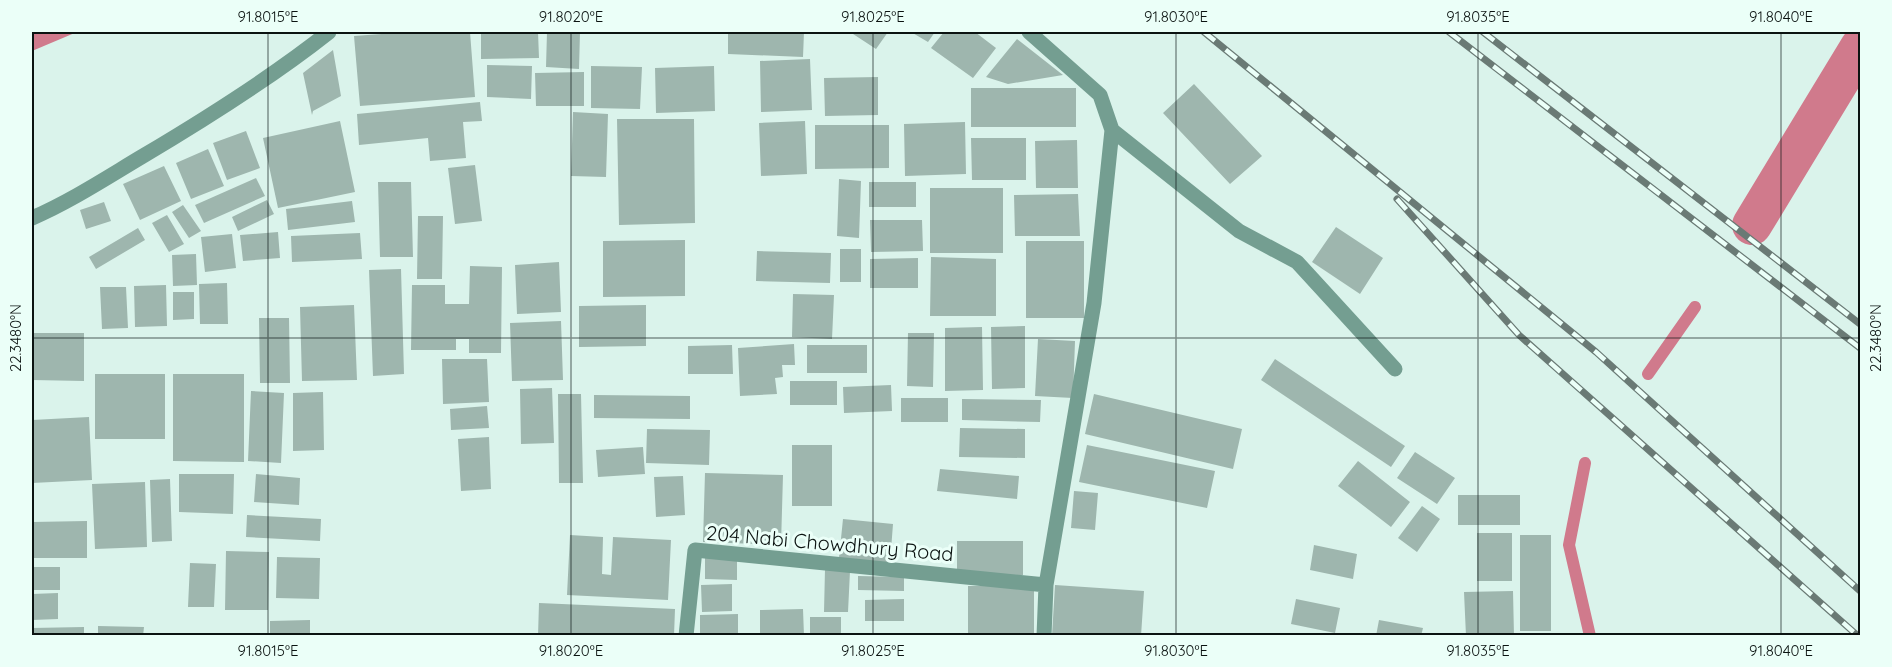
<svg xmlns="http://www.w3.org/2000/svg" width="1892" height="667" font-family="Quicksand,sans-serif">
  <rect width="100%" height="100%" fill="#daf3eb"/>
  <path fill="#d07a8c" d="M 32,32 L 77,32 L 32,51 Z"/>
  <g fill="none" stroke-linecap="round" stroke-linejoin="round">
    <path stroke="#d07a8c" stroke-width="12" d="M 1648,374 L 1695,307
      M 1585,463 L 1569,545 L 1590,636"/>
    <path stroke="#d07a8c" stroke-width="40" d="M 1752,225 L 1860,47"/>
  </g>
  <path fill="#9eb6ae" d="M 409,32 L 470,32 L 475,97 L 360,106 L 354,36 Z
    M 481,32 L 538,32 L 539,58 L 481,59 Z
    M 547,32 L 580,32 L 579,69 L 546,67 Z
    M 728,32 L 804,32 L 803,57 L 728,54 Z
    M 850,32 L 888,32 L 876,49 Z
    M 911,32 L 935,32 L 928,42 Z
    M 944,32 L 975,32 L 996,48 L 973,78 L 931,48 Z
    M 1017,39 L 1063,75 L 1008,84 L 986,77 Z
    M 333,50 L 341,96 L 313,111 L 312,115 L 303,73 Z
    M 810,59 L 812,110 L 761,112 L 760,61 Z
    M 487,65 L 532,66 L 531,99 L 487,97 Z
    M 591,66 L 642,67 L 640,109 L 591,108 Z
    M 714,66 L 715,111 L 656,113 L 655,68 Z
    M 584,72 L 584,106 L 536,106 L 535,73 Z
    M 878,77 L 878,115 L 825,116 L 824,78 Z
    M 1194,84 L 1262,156 L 1230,184 L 1163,113 Z
    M 971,88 L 1076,88 L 1076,127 L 971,127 Z
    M 480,102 L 482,121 L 463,122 L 466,158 L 430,161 L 428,138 L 359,145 L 357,114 Z
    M 573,112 L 608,114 L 606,177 L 571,176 Z
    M 617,119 L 694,119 L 695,223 L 619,225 Z
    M 340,121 L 355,192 L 278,208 L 263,138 Z
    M 805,121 L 807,174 L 761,176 L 759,123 Z
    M 965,122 L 966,174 L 905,176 L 904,124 Z
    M 815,125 L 889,125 L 889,168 L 815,169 Z
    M 246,131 L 260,168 L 227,180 L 213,143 Z
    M 971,138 L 1026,138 L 1026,180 L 972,180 Z
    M 1077,140 L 1078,188 L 1036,188 L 1035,141 Z
    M 208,149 L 224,186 L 191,199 L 176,163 Z
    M 475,165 L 482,221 L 455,224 L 448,168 Z
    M 164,166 L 181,201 L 140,220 L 123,184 Z
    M 256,178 L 265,196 L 204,223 L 195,205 Z
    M 839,179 L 861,181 L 859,238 L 837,236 Z
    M 378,182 L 411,182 L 413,257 L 380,257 Z
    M 869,182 L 916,182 L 916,207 L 869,207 Z
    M 930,188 L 1003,188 L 1003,253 L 930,253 Z
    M 1078,194 L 1080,236 L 1015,236 L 1014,195 Z
    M 267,200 L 274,214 L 238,231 L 232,217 Z
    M 352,201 L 355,222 L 288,230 L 286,209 Z
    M 104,202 L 111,221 L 86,229 L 80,210 Z
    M 183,205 L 201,231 L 189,238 L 172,212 Z
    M 167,215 L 184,244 L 169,252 L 152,223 Z
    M 418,216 L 443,216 L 442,279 L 417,279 Z
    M 870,220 L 922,220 L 923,251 L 871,252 Z
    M 1336,227 L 1383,258 L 1360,294 L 1312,262 Z
    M 138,228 L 145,240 L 96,269 L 89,257 Z
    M 278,232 L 280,258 L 243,261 L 240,235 Z
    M 360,233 L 362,259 L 292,262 L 291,236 Z
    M 232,234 L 236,268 L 205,272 L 201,237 Z
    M 685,240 L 685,296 L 603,297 L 603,241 Z
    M 1026,241 L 1084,241 L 1084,318 L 1026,318 Z
    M 840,249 L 861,249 L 861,282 L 840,282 Z
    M 757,251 L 831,253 L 830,283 L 756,281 Z
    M 196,254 L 197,285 L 173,286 L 172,255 Z
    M 931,257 L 996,259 L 996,316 L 930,316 Z
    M 918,258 L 918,288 L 870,288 L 870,259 Z
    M 559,262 L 561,312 L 517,314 L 515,265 Z
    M 470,266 L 502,267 L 501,353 L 469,353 L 469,339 L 456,339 L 456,350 L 411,350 L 412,285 L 445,285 L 445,304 L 469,304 Z
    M 401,269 L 404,374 L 373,376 L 369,270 Z
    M 227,283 L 228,324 L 200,324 L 199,284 Z
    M 166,285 L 167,326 L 135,327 L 134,286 Z
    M 100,287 L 126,287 L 128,328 L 102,329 Z
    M 173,292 L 194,292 L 194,319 L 173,320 Z
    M 793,294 L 834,295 L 832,339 L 792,337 Z
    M 354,305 L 357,380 L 302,381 L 300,307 Z
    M 646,305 L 646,346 L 579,347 L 579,306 Z
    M 259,318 L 289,318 L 290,383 L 260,383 Z
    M 561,321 L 563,380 L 512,381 L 510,323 Z
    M 1025,326 L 1025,388 L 992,389 L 991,327 Z
    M 982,327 L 983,390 L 945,391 L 945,328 Z
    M 32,333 L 84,333 L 84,381 L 32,380 Z
    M 908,333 L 934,333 L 933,387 L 907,386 Z
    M 1038,339 L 1075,341 L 1073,398 L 1035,396 Z
    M 794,344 L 795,365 L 782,365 L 783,377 L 775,378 L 777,394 L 740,396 L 738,348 Z
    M 732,345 L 733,374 L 688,374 L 688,346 Z
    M 807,345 L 867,345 L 867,373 L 807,373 Z
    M 442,359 L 487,359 L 489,402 L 443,404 Z
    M 1275,359 L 1405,446 L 1391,467 L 1261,380 Z
    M 95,374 L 165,374 L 165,439 L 95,439 Z
    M 173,374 L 244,374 L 244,462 L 173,461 Z
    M 790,381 L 837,381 L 837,405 L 790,405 Z
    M 891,385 L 892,411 L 844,413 L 843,387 Z
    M 552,388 L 554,443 L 521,444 L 520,389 Z
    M 251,391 L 284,393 L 281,463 L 248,461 Z
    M 323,392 L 324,450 L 293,451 L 293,393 Z
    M 558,394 L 581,394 L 583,483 L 559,483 Z
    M 1094,394 L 1242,429 L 1233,469 L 1085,434 Z
    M 594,395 L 690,396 L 690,419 L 594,418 Z
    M 901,398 L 948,398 L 948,422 L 901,422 Z
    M 962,399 L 1041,400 L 1040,422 L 962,420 Z
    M 487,406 L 489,428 L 451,430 L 450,409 Z
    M 89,417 L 92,480 L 32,483 L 32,420 Z
    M 960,428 L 1025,429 L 1025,458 L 959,457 Z
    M 647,429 L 710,430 L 709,465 L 646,463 Z
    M 489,437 L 491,489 L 461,491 L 458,439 Z
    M 792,445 L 832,445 L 832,506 L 792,506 Z
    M 1087,445 L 1215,471 L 1207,508 L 1079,482 Z
    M 643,447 L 645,474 L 598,477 L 596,450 Z
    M 1415,452 L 1455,478 L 1437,504 L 1397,478 Z
    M 1358,461 L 1410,502 L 1391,527 L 1338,486 Z
    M 940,469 L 1019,476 L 1017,499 L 937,491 Z
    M 705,473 L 783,475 L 781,545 L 703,542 Z
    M 179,474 L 234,474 L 233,514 L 179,512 Z
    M 256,474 L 300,478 L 299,505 L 254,502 Z
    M 683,476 L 685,515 L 656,517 L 654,477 Z
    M 170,479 L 172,541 L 152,542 L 150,480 Z
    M 145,482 L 147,547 L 95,549 L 92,484 Z
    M 1074,491 L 1098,493 L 1095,530 L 1071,528 Z
    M 1458,495 L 1520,495 L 1520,525 L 1458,525 Z
    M 1422,506 L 1440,519 L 1417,552 L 1398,538 Z
    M 247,515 L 321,519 L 320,541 L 246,537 Z
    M 843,519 L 893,524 L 890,563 L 839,558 Z
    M 87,521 L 87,558 L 32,558 L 32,522 Z
    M 1477,533 L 1512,533 L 1512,581 L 1477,581 Z
    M 570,535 L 603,537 L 602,574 L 611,575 L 613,537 L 671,540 L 668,600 L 567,595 Z
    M 1520,535 L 1551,535 L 1551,631 L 1520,631 Z
    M 957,541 L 1023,541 L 1023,575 L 957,575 Z
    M 1314,545 L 1357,554 L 1353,579 L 1310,570 Z
    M 226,551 L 269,552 L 268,610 L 225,610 Z
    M 705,556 L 737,558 L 737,580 L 705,579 Z
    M 277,557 L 320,558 L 319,599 L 276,598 Z
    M 190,563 L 216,564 L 214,607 L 188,607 Z
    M 32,567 L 60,567 L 60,590 L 32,590 Z
    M 825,569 L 850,571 L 848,612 L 824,612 Z
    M 858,576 L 904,577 L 904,591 L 858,590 Z
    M 732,584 L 732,611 L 702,612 L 701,585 Z
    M 1055,585 L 1144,591 L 1141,636 L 1052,636 Z
    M 968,586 L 1034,586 L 1034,636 L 968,636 Z
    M 1513,591 L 1514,636 L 1466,636 L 1464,592 Z
    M 58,593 L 58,619 L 32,620 L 32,594 Z
    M 904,599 L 904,621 L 865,621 L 865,600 Z
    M 1296,599 L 1340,608 L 1335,633 L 1291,624 Z
    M 539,603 L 675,609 L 674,636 L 538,636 Z
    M 803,609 L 804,636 L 760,636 L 760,610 Z
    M 738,614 L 738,636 L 700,636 L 700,615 Z
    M 810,617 L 841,617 L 841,636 L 810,636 Z
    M 310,620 L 310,636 L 270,636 L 270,621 Z
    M 1379,620 L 1423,628 L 1421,636 L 1376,636 Z
    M 98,626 L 144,627 L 143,636 L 98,636 Z
    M 84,627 L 84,636 L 32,636 L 32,628 Z
    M 1169,633 L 1221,633 L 1221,636 L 1169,636 Z"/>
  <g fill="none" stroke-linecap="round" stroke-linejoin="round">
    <path stroke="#749e91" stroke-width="15" d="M 1029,32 L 1100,95 L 1112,130 L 1094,303 L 1046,585 L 1044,636
      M 1112,130 L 1239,231 L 1297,262 L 1395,369
      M 32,218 C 71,201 106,178 143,156 C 207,118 271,78 329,32
      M 686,636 L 695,550 L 1046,585"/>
    <g stroke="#6a7a75" stroke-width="7">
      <path id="rail" d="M 1204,32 L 1596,352 L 1860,591
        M 1449,32 L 1860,348
        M 1483,32 L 1860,324
        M 1397,199 L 1519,335 L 1858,636"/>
    </g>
    <use href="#rail" stroke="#ebfff8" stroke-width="4.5" stroke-dasharray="14" stroke-linecap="butt"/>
  </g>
  <path fill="none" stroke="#0b1311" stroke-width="1.5" stroke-opacity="0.45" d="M 268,32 L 268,636M 571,32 L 571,636M 873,32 L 873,636M 1176,32 L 1176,636M 1478,32 L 1478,636M 1781,32 L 1781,636M 32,338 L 1860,338"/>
  <g text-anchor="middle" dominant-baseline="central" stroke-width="6" stroke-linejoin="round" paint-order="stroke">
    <g font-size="20" fill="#0b1311" stroke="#ebfff8">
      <text transform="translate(830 543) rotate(5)">204 Nabi Chowdhury Road</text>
    </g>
  </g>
  <rect width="1892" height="667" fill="none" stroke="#ebfff8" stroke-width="66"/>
  <rect x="33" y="33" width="1826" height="601" fill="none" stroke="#0b1311" stroke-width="2"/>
  <g font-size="15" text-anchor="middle" fill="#0b1311">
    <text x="268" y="22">91.8015°E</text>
    <text x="571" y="22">91.8020°E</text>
    <text x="873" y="22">91.8025°E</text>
    <text x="1176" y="22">91.8030°E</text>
    <text x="1478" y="22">91.8035°E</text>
    <text x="1781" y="22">91.8040°E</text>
    <text transform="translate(16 338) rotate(-90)" y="5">22.3480°N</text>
    <text transform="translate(1876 338) rotate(-90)" y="5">22.3480°N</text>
    <text x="268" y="656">91.8015°E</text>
    <text x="571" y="656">91.8020°E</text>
    <text x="873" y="656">91.8025°E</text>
    <text x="1176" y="656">91.8030°E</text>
    <text x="1478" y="656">91.8035°E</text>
    <text x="1781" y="656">91.8040°E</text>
  </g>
</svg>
